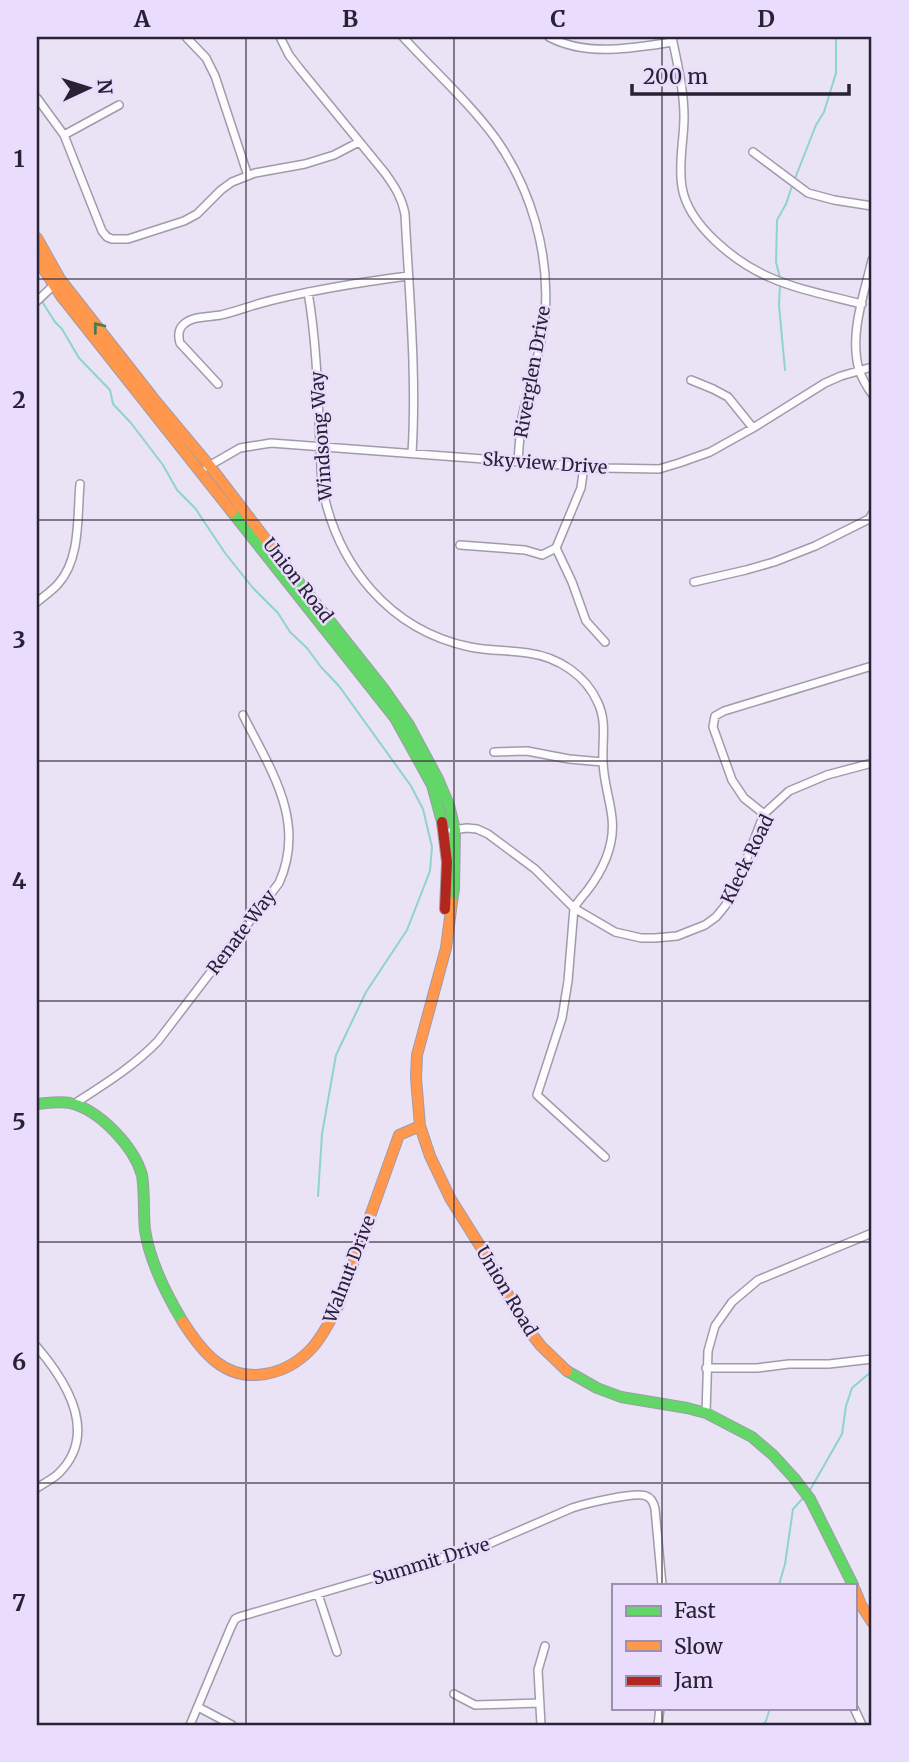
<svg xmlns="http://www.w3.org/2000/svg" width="909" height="1762" font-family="Merriweather,serif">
  <rect width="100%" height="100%" fill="#eae3f5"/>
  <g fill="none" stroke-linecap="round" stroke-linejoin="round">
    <path stroke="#8ed3ce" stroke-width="2" d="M 794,181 L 816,125 L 824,112 L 836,73 L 836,37
      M 780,278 L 776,262 L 777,220 L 786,204 L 792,186
      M 780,283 L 779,305 L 785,370
      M 43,303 L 55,322 L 62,329 L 79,358 L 110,390 L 113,404 L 131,423 L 163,465 L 177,490 L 195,508 L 225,553 L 253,588 L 278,613 L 290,632 L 307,648 L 321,667 L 339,686 L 411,786 L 423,809 L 432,847 L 430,871 L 407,930 L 366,992 L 336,1055 L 322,1134 L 318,1196
      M 810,1490 L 842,1434 L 846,1406 L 852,1388 L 872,1371
      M 779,1585 L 785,1564 L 793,1509 L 804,1497
      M 763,1725 L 766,1721 L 770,1708"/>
    <g stroke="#a19aab" stroke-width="10">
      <path id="street" d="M 186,37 L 206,58 L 215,76 L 248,176
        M 280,37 L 289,55 L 299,68 L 385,173 C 395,187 402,198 405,214 C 409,293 417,374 412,453
        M 403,37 C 433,70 469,102 496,139 C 531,189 550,253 545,315 C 542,350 529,383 522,418 C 520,432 519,447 518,461
        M 549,37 C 587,57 632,48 673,42
        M 672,37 C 677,63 684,89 684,117 C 684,140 678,163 682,187 C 688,225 735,262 769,277 C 798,290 831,296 862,304
        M 37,98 L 64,135 L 102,231 L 107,237 L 112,239 L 128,239 L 184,221 L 197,214 L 221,190 L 232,182 L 255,173 L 305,164 L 334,155 L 359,142
        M 64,135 L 119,105
        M 753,152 L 808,193 L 834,200 L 872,206
        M 872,260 C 864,295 849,334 859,370 C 862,378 867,387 872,394
        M 308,292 C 319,356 318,421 322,486 C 337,565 389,630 470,647 C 489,651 509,650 528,653 C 558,657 586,675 598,703 C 607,722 602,740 603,760 C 603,780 610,799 612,818 C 615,845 603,870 587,891 C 582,897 578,901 574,908 L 568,981 L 562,1018 L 537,1095 L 605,1157
        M 37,301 L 57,282
        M 691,380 L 713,389 L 728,397 L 753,428
        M 218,384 L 180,343 C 178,336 178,329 184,324 C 193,316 209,317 221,315 C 238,311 255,304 273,300 C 318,289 362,282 408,276
        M 207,467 L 240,448 L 271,443 L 602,468 L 659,469 L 679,463 L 710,452 L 753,428 L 825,383 L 841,376 L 872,367
        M 460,545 L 525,550 L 542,555 L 556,548 L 581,488 L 584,466
        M 556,548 L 572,582 L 586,621 L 605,642
        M 694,582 L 746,570 L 774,562 L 815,546 L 869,519 L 872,514
        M 37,602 C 44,596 52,591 58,584 C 81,559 77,516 80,484
        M 494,752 L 527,751 L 569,759 L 603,762
        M 764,814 L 744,798 L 732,780 L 713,727 L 715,716 L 724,711 L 872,666
        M 452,830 L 467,828 L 477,829 L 488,834 L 535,869 L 574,908 L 615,932 L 641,938 L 655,938 L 677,936 L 705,925 L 716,917 L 725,906 L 734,892 L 764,814 L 789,791 L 827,775 L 872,763
        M 74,1104 C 103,1085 133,1067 158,1041 L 279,883 C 307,821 270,769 243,715
        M 37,1347 C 66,1381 99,1433 59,1473 C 53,1479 44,1483 37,1488
        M 706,1368 L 757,1368 L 789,1364 L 829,1364 L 872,1359
        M 706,1413 L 708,1351 L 715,1326 L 732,1302 L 758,1280 L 872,1233
        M 318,1594 L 337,1652
        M 454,1694 L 475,1705 L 539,1703
        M 198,1707 L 232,1725
        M 854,1708 L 862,1725
        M 190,1725 L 231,1627 L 235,1619 L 239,1617 L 491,1543 L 572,1508 C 584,1504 637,1491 646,1496 C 652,1498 654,1504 655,1509 L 662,1585
        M 541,1725 L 538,1670 L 545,1646
        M 658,1725 L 660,1708"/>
    </g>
    <g stroke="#a19aab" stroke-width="12">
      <path id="fast" d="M 232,512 L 395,718 L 432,785 L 442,822
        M 287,567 L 383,688 L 409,725 L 438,779 L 449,805 L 455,830 L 454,889 L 452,902
        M 37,1104 C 48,1103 59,1101 70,1103 C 100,1110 134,1147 142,1175 C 145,1193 143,1212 145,1230 C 150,1263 166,1294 183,1322
        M 567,1371 L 597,1388 L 621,1397 L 687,1408 L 706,1413 L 752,1437 L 773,1455 L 794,1478 L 810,1499 L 853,1585"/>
    </g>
    <g stroke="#a19aab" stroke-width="12">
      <path id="slow" d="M 37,238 L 60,279 L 154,399 L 209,465 L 287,567
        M 37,259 L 61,296 L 232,512
        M 452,902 L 446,948 L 417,1055 L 416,1078 L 420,1126 L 430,1156 L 450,1198 L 482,1249 L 527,1328 L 541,1346 L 567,1371
        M 183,1322 C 202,1352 225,1381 265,1374 C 284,1371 299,1362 312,1348 C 323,1336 330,1321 338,1306 L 399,1135 L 420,1126
        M 855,1590 L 861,1605 L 872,1622"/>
    </g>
    <g stroke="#a19aab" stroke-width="12">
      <path id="jam" d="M 442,822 L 447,862 L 445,909"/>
    </g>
    <use href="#street" stroke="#fcfbfe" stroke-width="7"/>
    <use href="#fast" stroke="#63d668" stroke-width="10"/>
    <use href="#slow" stroke="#ff974d" stroke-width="10"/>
    <use href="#jam" stroke="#b3261e" stroke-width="10"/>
  </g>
  <defs><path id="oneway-chevron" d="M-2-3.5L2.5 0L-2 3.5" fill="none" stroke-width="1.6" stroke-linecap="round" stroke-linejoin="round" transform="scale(1.75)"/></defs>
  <use stroke="#467c4e" href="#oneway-chevron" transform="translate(98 327) rotate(-128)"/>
  <path fill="none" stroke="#292134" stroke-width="2" stroke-opacity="0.55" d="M 246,37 L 246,1725M 454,37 L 454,1725M 662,37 L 662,1585M 37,279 L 872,279M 37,520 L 872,520M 37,761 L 872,761M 37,1001 L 872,1001M 37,1242 L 872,1242M 37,1483 L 872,1483M 662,1708 L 662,1725"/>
  <g text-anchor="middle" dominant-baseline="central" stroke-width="5" stroke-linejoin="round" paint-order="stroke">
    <g font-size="18" fill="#292134" stroke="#e9dcfc">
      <text transform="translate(532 372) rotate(-80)">Riverglen Drive</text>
      <text transform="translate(321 436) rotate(-94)">Windsong Way</text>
      <text transform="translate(545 463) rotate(4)">Skyview Drive</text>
      <text transform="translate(298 580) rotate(52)">Union Road</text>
      <text transform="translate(747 859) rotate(-64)">Kleck Road</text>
      <text transform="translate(241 932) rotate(-53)">Renate Way</text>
      <text transform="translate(349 1269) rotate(-69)">Walnut Drive</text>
      <text transform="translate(507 1291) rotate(59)">Union Road</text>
      <text transform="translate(431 1561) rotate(-17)">Summit Drive</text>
    </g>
  </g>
  <rect width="909" height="1762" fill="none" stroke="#e9dcfc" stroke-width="77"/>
  <rect x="612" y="1584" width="245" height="126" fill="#e9dcfc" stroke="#9c91ac" stroke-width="2"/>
  <rect x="626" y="1606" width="35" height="10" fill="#63d668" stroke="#9c91ac" stroke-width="2"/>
  <text x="674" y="1618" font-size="21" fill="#292134">Fast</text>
  <rect x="626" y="1641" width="35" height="10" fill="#ff974d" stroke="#9c91ac" stroke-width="2"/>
  <text x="674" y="1654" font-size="21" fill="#292134">Slow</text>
  <rect x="626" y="1676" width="35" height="10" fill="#b3261e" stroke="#9c91ac" stroke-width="2"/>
  <text x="674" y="1688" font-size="21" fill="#292134">Jam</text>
  <g transform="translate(88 88) rotate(86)" stroke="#e9dcfc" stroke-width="5" paint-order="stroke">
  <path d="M0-5L12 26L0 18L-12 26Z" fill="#292134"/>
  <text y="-10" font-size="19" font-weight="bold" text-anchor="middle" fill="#292134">N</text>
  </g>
  <path d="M632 84v10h217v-10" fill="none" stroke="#292134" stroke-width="3.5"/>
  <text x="643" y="84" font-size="21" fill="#292134" stroke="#e9dcfc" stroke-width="5" paint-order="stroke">200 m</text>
  <rect x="38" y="38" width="832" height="1686" fill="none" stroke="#292134" stroke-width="2.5"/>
  <g font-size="23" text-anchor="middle" font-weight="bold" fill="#292134">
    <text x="142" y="27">A</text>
    <text x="350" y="27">B</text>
    <text x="558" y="27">C</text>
    <text x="766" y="27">D</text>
    <text x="19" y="167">1</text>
    <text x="19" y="408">2</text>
    <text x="19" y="648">3</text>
    <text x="19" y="889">4</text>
    <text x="19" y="1130">5</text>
    <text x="19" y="1370">6</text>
    <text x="19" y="1611">7</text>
  </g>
</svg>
